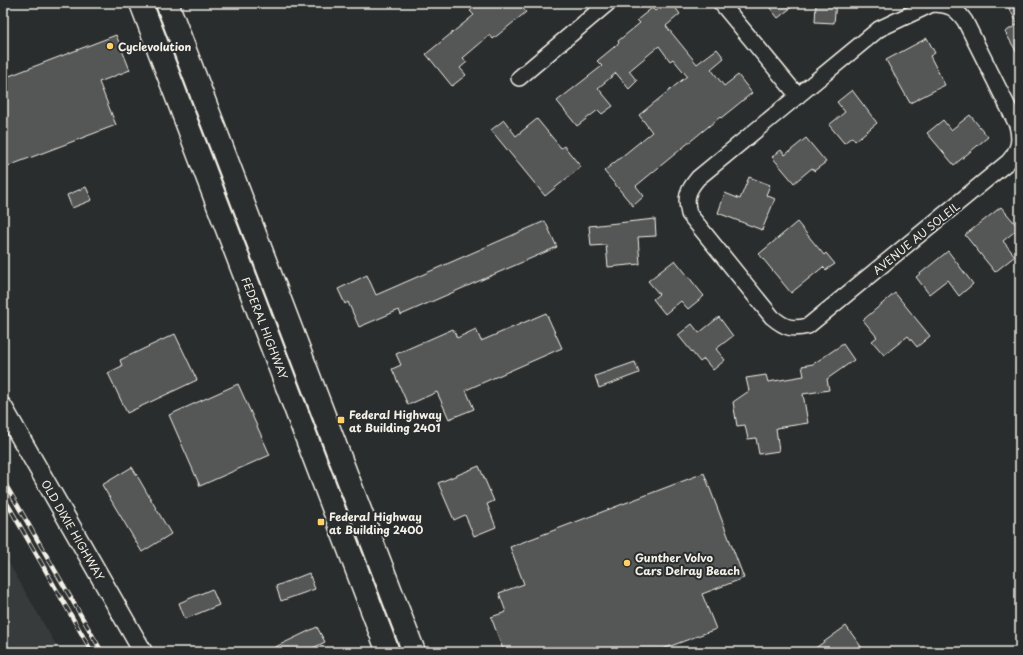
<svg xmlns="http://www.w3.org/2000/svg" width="1023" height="655" font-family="'Playpen Sans',sans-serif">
  <rect width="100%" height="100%" fill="#2a2d2e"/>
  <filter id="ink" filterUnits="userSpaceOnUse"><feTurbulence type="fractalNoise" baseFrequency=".025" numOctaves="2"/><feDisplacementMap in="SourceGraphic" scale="8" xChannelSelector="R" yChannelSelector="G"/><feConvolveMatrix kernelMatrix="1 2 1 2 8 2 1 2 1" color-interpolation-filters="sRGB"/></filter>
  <g filter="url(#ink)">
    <path fill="#373a3a" d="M 3,553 L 60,652 L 3,652 Z"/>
    <path fill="#555756" stroke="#f4f1e8" d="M 479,3 L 518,3 L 526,12 L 493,39 L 490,35 L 463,58 L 467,62 L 460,68 L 466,75 L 452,86 L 426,54 L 474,15 L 470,11 Z
      M 665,3 L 672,3 L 680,14 L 666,26 L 697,64 L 717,49 L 724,58 L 711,69 L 724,86 L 738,75 L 752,93 L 721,118 L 720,117 L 636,186 L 644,196 L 633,206 L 604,171 L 652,132 L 639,115 L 687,76 L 673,59 L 670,61 L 659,46 L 629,71 L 637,81 L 629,89 L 616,73 L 598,88 L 613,106 L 602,114 L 598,110 L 577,126 L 557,101 L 602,66 L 597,61 L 619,43 L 618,41 L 640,23 L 637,20 L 652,8 L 655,11 Z
      M 766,3 L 797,3 L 778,18 Z
      M 816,3 L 836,3 L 834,23 L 815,22 Z
      M 1006,3 L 1020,3 L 1020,58 L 1005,32 L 1018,24 Z
      M 116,35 L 130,70 L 99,82 L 116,125 L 3,168 L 3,92 L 8,90 L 4,78 Z
      M 927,38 L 935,53 L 930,56 L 945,85 L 910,103 L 886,60 Z
      M 852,90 L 877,123 L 855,141 L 852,137 L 844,143 L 829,125 L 845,112 L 837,102 Z
      M 970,115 L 988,137 L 954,165 L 927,133 L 943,120 L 951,130 Z
      M 537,119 L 561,148 L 564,146 L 581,167 L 545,196 L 491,130 L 504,120 L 516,136 Z
      M 806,138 L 826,162 L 814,171 L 812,168 L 794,183 L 772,157 L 781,150 L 785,155 Z
      M 749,177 L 770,185 L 766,195 L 775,199 L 762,230 L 718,213 L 725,193 L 740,199 Z
      M 86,187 L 92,200 L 72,208 L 67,195 Z
      M 1001,207 L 1019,228 L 1003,241 L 1015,256 L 995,272 L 965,235 Z
      M 655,219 L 656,236 L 638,237 L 640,264 L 608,267 L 606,245 L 591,246 L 589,226 Z
      M 545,221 L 557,247 L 401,315 L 399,310 L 359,327 L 348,302 L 345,304 L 338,289 L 367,275 L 376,295 Z
      M 797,222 L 824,255 L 826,253 L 835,264 L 826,270 L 823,267 L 791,293 L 759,254 Z
      M 948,251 L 973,284 L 959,296 L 947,280 L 929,294 L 916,277 Z
      M 675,260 L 704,296 L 688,309 L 681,301 L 665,314 L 653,299 L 659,294 L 648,281 Z
      M 895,293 L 930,336 L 917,347 L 908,336 L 884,355 L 872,341 L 877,337 L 863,320 Z
      M 546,313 L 562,348 L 466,390 L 474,409 L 449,419 L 437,392 L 408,405 L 392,369 L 401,365 L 396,354 L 453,329 L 457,338 L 476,329 L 481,341 Z
      M 719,317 L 733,336 L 716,349 L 725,360 L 713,370 L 704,359 L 700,362 L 678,335 L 692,324 L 699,333 Z
      M 175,334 L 197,380 L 127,413 L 108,373 L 122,366 L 120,360 Z
      M 843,344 L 854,360 L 827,379 L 829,390 L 803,394 L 808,423 L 776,428 L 779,451 L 759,454 L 756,438 L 748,439 L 745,425 L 737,426 L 733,402 L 749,391 L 746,378 L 766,375 L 768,382 L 804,376 L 802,366 L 813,364 Z
      M 635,362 L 639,373 L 599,388 L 595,376 Z
      M 238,384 L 270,455 L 200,486 L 169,415 Z
      M 479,466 L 494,501 L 487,504 L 496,527 L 474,536 L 465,515 L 454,520 L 438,483 Z
      M 132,467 L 171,534 L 142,552 L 102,485 Z
      M 704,473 L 744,578 L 702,594 L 716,629 L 655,652 L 504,652 L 491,617 L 506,612 L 499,593 L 524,584 L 510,547 Z
      M 309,573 L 315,589 L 281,601 L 276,586 Z
      M 212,589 L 219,605 L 185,619 L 179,603 Z
      M 846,626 L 865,652 L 810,652 Z
      M 317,627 L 325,642 L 305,652 L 265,652 Z"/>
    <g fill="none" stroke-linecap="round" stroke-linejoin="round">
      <g stroke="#f4f1e8" stroke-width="18">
        <path id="minor" d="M 721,3 L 798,96
          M 932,4 C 949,4 956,8 965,21 L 1017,125 C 1021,141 1019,150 1008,162 L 808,326 C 792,330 785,328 772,317 L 689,214 C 685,198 687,191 698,178 L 879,29 Z
          M 519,78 L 608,3"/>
      </g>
      <g stroke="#f4f1e8" stroke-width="21">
        <path id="tertiary" d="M 3,407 L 143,652"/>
      </g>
      <g stroke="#f4f1e8" stroke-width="25">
        <path id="primary" d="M 141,3 L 388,652
          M 167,3 L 414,652"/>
      </g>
      <use href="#minor" stroke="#2a2d2e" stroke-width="15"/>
      <use href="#tertiary" stroke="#2a2d2e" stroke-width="18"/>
      <use href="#primary" stroke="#2a2d2e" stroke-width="22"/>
      <g stroke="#f4f1e8" stroke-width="4.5">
        <path id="rail" d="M 3,480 L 102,652
          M 3,496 L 92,652"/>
      </g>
      <use href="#rail" stroke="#2a2d2e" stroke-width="3" stroke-dasharray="9" stroke-linecap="butt"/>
    </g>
  </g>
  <g fill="#ffd166" stroke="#2a2d2e" stroke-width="1.5">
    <circle cx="110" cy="46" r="4"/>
    <rect x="337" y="416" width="8" height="8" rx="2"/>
    <rect x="317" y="518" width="8" height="8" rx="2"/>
    <circle cx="627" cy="563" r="4"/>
  </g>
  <g text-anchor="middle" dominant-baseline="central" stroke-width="4" stroke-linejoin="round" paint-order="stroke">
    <g font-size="11" font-weight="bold" fill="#f4f1e8" stroke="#2a2d2e" text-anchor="start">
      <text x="118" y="46">Cyclevolution</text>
      <text x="349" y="414">Federal Highway<tspan x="349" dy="13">at Building 2401</tspan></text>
      <text x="329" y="516">Federal Highway<tspan x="329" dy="13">at Building 2400</tspan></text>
      <text x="635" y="557">Gunther Volvo<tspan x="635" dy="13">Cars Delray Beach</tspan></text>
    </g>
    <g font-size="11" fill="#f4f1e8" stroke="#2a2d2e">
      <text transform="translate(916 238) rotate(-39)">AVENUE AU SOLEIL</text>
      <text transform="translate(265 328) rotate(69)">FEDERAL HIGHWAY</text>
      <text transform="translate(73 530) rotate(60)">OLD DIXIE HIGHWAY</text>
    </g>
  </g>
  <rect width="1023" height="655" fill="none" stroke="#2a2d2e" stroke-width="16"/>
  <rect x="8" y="8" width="1007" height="639" fill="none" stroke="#f4f1e8" stroke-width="1.5" filter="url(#ink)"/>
</svg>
